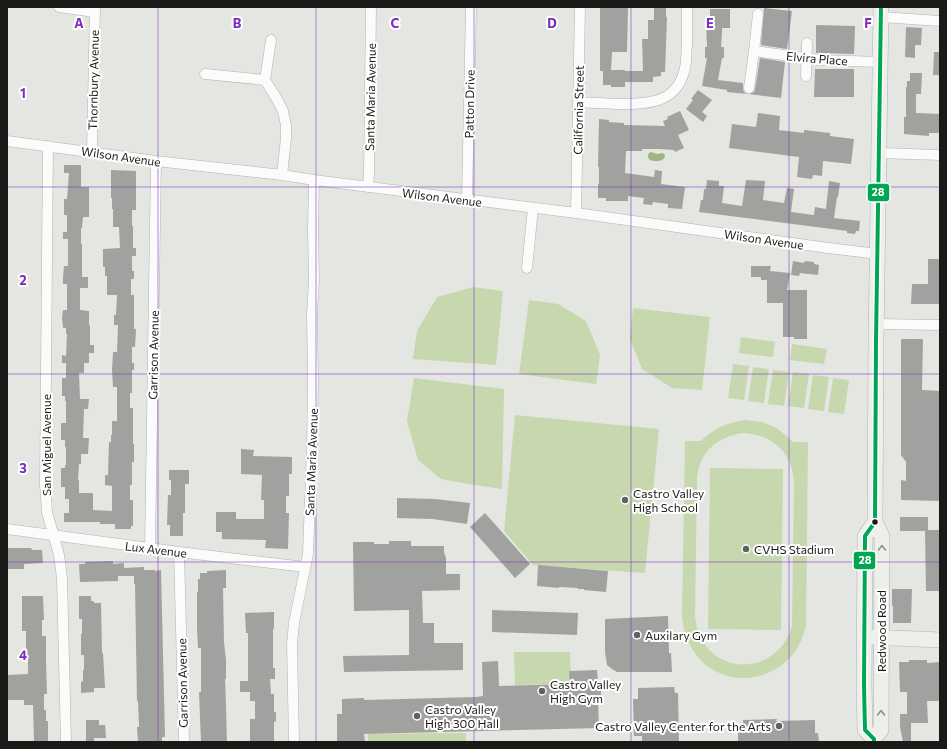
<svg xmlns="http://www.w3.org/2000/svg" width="947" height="749" font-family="Commissioner,sans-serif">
  <rect width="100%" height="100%" fill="#e4e6e2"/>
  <path fill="#c7d7ae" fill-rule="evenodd" d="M 473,287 L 503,291 L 496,365 L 413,359 L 417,331 L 437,297 Z
    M 529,300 L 558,304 L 586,321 L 600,355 L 596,384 L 519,374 Z
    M 633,308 L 710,317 L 702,390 L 672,388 L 642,369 L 630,339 Z
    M 741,337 L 775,342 L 773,357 L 739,353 Z
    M 792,344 L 827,349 L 824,364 L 790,360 Z
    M 733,364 L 749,366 L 744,400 L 728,398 Z
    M 753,367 L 769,369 L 764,403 L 748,401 Z
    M 773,370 L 789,372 L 784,406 L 768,404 Z
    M 793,372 L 809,374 L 804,408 L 788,406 Z
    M 813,375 L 829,377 L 824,411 L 808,409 Z
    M 414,378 L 504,389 L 502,489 L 469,484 L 441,479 L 418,460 L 407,421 Z
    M 833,378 L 849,380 L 844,414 L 828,412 Z
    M 515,415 L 659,429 L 645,573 L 533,565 L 504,531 Z
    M 745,420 L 761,422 L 772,426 L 778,429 L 793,442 L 808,442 L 806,627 C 803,635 801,643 796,650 C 770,688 712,688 690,645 C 685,636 683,626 682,616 L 685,441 L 701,441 C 714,428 727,423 745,420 ZM 743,433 C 773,435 792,452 794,482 L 792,626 C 781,668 727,679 703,642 C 698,635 696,625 695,616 L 697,478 C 700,451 717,437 743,433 Z
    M 710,468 L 783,469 L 781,630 L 708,629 Z
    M 514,652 L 570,652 L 571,684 L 515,685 Z
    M 466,733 L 466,742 L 368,742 L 368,734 Z"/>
  <path fill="#a2b582" d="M 651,152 L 657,154 L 663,153 L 665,155 C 665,162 655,162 650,160 C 647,157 647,154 651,152 Z"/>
  <path fill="#a1a29f" d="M 600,7 L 628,8 L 627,52 L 612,52 L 611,70 L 625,70 L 625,71 L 643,71 L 642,39 L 648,39 L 648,20 L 654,20 L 654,7 L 666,7 L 666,17 L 667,17 L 665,72 L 661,72 L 661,76 L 653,77 L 653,82 L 625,82 L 625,87 L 611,87 L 611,85 L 603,85 L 603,71 L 600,71 Z
    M 764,8 L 792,11 L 787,49 L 761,45 Z
    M 710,9 L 730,9 L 730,28 L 722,28 L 722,32 L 721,47 L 724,47 L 724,58 L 722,58 L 718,80 L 743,83 L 743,90 L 745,93 L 748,94 L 727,92 L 727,90 L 702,86 L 707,58 L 705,58 L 705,47 L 707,47 L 706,22 L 708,22 L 708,18 L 710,18 Z
    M 816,25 L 855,26 L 854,54 L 816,53 Z
    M 906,27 L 922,28 L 921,45 L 915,45 L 915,58 L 905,57 Z
    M 934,52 L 940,52 L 940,75 L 933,75 Z
    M 760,58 L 785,62 L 781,98 L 749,94 L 754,92 L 755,89 Z
    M 815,69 L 854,69 L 854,97 L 814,97 Z
    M 910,73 L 922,73 L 921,94 L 916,94 L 916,113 L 940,114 L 940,133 L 929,133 L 929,136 L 904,134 L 904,117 L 906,117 L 906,87 L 907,87 L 907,81 L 910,81 Z
    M 698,90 L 712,100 L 702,112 L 707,116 L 703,122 L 686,109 L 693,100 L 691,99 Z
    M 680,111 L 689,130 L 678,135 L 684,148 L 675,152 L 674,150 L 659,149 L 642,149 L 642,151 L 626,151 L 625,173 L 654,177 L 655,170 L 662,171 L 661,184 L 685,187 L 682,209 L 668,208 L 668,204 L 653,202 L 652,205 L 643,204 L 644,198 L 628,196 L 628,201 L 606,201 L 606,198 L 598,198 L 598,184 L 599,184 L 599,167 L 598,167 L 599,119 L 609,120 L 609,122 L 624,123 L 624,125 L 665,126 L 663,121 L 668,119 L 667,117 Z
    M 758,113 L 780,116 L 779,130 L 804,133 L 804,130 L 830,133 L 830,136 L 854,139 L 851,164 L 823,161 L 822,176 L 813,175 L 812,179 L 797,177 L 799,157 L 729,148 L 732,124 L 756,127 Z
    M 64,165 L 81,165 L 81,187 L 89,187 L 89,217 L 83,217 L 82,228 L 81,228 L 81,244 L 82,244 L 82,277 L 88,277 L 88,288 L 80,288 L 80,310 L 89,311 L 89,325 L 90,325 L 90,345 L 94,345 L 94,353 L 89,353 L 89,363 L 84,363 L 84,373 L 79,373 L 80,399 L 89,399 L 88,409 L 84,409 L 83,438 L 89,438 L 88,454 L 81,454 L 81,464 L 79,464 L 78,480 L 79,480 L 79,493 L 93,493 L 93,510 L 112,511 L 112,486 L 105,485 L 105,475 L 108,475 L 109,442 L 111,442 L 111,435 L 112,435 L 112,421 L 117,421 L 117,387 L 113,387 L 112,370 L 113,352 L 117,352 L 118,325 L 114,325 L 114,315 L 116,315 L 117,295 L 107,295 L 107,276 L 105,276 L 105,267 L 103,267 L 103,249 L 120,248 L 119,227 L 113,227 L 113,209 L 112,209 L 112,198 L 111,198 L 111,170 L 136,171 L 136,210 L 132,210 L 132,226 L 133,226 L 133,248 L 136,248 L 136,256 L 132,256 L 132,271 L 134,271 L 134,279 L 131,279 L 131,295 L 134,295 L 134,329 L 136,329 L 135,347 L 132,347 L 132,363 L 134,363 L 134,370 L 132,370 L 132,393 L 130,393 L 130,408 L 133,408 L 133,444 L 134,444 L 134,462 L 132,462 L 132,485 L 130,485 L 130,500 L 133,500 L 133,526 L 131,526 L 131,529 L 115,529 L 115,524 L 100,524 L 100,522 L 64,522 L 64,513 L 69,513 L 69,499 L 65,499 L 65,487 L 61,487 L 61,468 L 65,468 L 65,465 L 66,465 L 66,447 L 65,447 L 65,440 L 61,440 L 61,423 L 66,423 L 66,401 L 65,401 L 65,396 L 62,396 L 62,378 L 66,378 L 66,363 L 62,363 L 62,355 L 66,356 L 67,334 L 66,334 L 66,328 L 63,328 L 62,318 L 63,310 L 67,310 L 67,284 L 63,284 L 63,277 L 64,266 L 68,266 L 68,239 L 63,239 L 63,232 L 67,232 L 67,215 L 64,215 L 64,199 L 67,199 L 69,173 L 64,173 Z
    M 707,180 L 719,181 L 719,186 L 724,186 L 722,203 L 742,206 L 746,180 L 765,181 L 763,200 L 784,203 L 787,188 L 794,189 L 791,212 L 814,215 L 815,207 L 826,209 L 829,181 L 840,183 L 838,197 L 837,197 L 834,218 L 860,221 L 859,231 L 856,231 L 855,234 L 847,233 L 847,231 L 699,212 L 701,200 L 703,200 L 704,189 L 706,189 Z
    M 928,259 L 939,259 L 940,261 L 940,304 L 911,304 L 912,284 L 928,284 Z
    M 793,261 L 804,263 L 805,261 L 814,262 L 814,264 L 819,265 L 818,275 L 800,273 L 799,276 L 791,275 Z
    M 751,266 L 771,266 L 770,271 L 790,273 L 787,290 L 807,290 L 807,339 L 794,339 L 794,337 L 783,337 L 783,303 L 767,303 L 767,280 L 761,280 L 761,277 L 751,277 Z
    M 901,339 L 923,339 L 922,390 L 940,391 L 940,501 L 901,500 L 901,480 L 906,481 L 906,462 L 901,455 Z
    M 241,449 L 254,450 L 253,456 L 292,457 L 292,474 L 289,474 L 289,496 L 286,496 L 286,513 L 289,513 L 288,549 L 265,548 L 266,540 L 222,539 L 222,532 L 216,532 L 216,512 L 236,512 L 236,519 L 264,519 L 264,500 L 261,500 L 262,475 L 241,474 Z
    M 169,470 L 189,470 L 189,484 L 185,484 L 185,513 L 183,513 L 183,536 L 170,536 L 170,525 L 167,525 L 168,495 L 171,495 L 171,480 L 169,480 Z
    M 397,498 L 435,499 L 470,503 L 467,524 L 433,519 L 397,518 Z
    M 485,513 L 530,564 L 515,578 L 470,527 Z
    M 900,517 L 928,517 L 928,530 L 940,530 L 940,591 L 926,591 L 925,531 L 900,531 Z
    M 389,541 L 411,541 L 411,546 L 444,546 L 444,552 L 446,558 L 446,574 L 460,574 L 460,590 L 422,591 L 423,623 L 434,623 L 434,643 L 463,643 L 463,670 L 344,672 L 343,656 L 409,655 L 409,610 L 354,611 L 353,542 L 374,542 L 374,544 L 389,544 Z
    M 7,548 L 31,548 L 32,550 L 42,550 L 43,563 L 24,564 L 24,569 L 7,569 Z
    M 113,561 L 113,564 L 124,563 L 124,568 L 144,567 L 144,570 L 155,570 L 155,571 L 161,570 L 165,737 L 162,737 L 162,742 L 138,742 L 137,727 L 139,727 L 138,701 L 137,701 L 135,584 L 134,584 L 134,576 L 118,576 L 118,581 L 80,582 L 79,564 L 85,564 L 85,562 Z
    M 538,565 L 608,571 L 606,592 L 584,590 L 584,589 L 578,589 L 578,588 L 559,587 L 559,588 L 537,586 Z
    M 226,570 L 226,588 L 223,588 L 224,642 L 226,660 L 226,679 L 225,679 L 226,705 L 227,742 L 201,742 L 199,692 L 201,692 L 201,648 L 198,648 L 197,627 L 197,592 L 198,592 L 198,579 L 200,579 L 200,573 L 207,573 L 207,571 Z
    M 892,589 L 912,589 L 911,623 L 893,623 L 893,606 L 892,606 Z
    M 22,596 L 43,596 L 44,620 L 42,620 L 42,636 L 46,636 L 46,661 L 47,694 L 44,694 L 44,710 L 46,710 L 46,721 L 48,721 L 48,742 L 34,742 L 33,705 L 24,705 L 24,700 L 7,700 L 7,675 L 28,674 L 28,655 L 26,655 L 26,631 L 22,631 Z
    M 79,596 L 91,596 L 91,601 L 94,601 L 94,603 L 101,603 L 102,653 L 103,653 L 105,688 L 94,688 L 94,692 L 81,693 L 81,682 L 83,681 L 83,670 L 84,670 L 84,655 L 81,655 L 81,634 L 82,634 L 82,619 L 79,619 Z
    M 492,610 L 578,613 L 577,635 L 492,632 Z
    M 274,612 L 274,629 L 273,629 L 273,668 L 275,668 L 275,679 L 270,679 L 271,694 L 274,694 L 274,712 L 276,712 L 276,721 L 274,722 L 274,742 L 250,742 L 250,719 L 255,719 L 255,701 L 250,701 L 250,692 L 240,692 L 240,681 L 248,681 L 248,633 L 246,633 L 245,613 Z
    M 668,616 L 669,653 L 671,653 L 672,672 L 617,672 L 612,669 L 607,665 L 605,652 L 605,619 Z
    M 909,660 L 927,660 L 927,663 L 940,662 L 940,701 L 927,701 L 928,723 L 911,723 L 911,742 L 903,742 L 900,727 L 900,714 L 907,714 L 907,692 L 900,692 L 899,662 L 909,662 Z
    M 498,661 L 499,686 L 570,684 L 569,671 L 597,670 L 598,682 L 601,682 L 601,700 L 598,700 L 599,728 L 364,734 L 365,742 L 337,742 L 337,714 L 342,714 L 342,699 L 364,698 L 364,700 L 476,697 L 483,696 L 482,662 Z
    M 674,687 L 675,693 L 678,693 L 679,742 L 642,742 L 642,736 L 634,736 L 633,699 L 638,699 L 638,688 Z
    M 777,719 L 776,721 L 815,720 L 815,733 L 818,733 L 819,742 L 738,742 L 738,732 L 743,732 L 743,720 Z
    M 86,720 L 99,720 L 99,725 L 105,725 L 106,738 L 94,738 L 94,742 L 86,742 Z"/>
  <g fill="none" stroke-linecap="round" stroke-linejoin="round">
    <g stroke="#b2b3b0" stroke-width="11">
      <path id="street" d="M 59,7 L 95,12
        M 881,17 L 940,21
        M 271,40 L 265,80 L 278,101 L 283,111 L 286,125 L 286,138 L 282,175
        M 754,51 L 758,14
        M 205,74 L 265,80
        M 806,76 L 807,43
        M 749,88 L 754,51 L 820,60 L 880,62
        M 579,102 C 591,103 603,103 616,104 C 644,104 675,105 684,72 C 687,63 686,53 687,44 C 687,32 687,19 687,7
        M 7,141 L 156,161 L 282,175 L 314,180 L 576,213 L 828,248 L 878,254
        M 48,146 L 45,484 L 47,512 L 59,555 L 62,578 L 66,742
        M 92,152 L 95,7
        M 879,153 L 940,155
        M 368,187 L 369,174 L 371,7
        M 467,200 L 471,7
        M 576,213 L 580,7
        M 527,268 L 533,208
        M 877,324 L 940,325
        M 7,529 L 179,552 L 305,567
        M 150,548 L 156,161
        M 179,552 L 184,742
        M 294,742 L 292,644 L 294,623 L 308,554 L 312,447 L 313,379 L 312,314 L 314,280 L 313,231 L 314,180"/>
    </g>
    <g stroke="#b2b3b0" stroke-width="16">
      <path id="secondary" d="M 871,637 L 940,640
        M 874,739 L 865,730 L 864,685 L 865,536 L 875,522
        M 874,742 L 874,739 L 881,730 L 882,536 L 875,522 L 876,342 L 881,7"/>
    </g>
    <use href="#street" stroke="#fbfbfb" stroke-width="10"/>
    <use href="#secondary" stroke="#edefea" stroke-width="15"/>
    <g stroke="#fff" stroke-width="7">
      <path id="bus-1" d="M 874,742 L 874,739 L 865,730 L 864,685 L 865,536 L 875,522 L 876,342 L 881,7"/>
    </g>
    <use href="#bus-1" stroke="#00a651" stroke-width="4"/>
  </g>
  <defs><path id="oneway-chevron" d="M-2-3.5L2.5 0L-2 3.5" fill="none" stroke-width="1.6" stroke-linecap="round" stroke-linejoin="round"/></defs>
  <g stroke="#8e908c">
    <use href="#oneway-chevron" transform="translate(882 548) rotate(-90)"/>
    <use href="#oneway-chevron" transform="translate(881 713) rotate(-90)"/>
  </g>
  <path fill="none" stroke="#7b2cbf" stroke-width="1" stroke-opacity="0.55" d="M 158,7 L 158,742M 316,7 L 316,742M 474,7 L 474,742M 631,7 L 631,742M 789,7 L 789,742M 7,187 L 940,187M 7,374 L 940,374M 7,562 L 940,562"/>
  <g fill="#61625f" stroke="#fff" stroke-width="1.5">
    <circle cx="625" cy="500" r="4"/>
    <circle cx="746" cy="549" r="4"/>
    <circle cx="637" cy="635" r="4"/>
    <circle cx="542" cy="691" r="4"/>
    <circle cx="417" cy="716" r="4"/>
    <circle cx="779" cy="726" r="4"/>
  </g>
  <circle fill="#1a1b19" stroke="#fff" stroke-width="1.5" cx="875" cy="522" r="3.5"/>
  <g text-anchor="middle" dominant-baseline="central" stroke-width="4" stroke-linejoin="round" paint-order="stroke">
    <g font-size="12" fill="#1a1b19" stroke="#fff">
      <text transform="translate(817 58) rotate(5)">Elvira Place</text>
      <text transform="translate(93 80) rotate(-89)">Thornbury Avenue</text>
      <text transform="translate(370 97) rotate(-89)">Santa Maria Avenue</text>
      <text transform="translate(469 104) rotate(-89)">Patton Drive</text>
      <text transform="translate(578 110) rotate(-89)">California Street</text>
      <text transform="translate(121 156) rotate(8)">Wilson Avenue</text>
      <text transform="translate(442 197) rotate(7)">Wilson Avenue</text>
      <text transform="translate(764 239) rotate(8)">Wilson Avenue</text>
      <text transform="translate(153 355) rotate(-89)">Garrison Avenue</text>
      <text transform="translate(46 445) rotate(-90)">San Miguel Avenue</text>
      <text transform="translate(311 462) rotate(-88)">Santa Maria Avenue</text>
      <text transform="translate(156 549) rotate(7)">Lux Avenue</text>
      <text transform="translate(881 631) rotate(-90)">Redwood Road</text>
      <text transform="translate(182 683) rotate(-91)">Garrison Avenue</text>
    </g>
    <g font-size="12" fill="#1a1b19" stroke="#fff" text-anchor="start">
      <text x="633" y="493">Castro Valley<tspan x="633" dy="14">High School</tspan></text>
      <text x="754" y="549">CVHS Stadium</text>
      <text x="645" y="635">Auxilary Gym</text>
      <text x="550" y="684">Castro Valley<tspan x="550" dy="14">High Gym</tspan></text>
      <text x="425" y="709">Castro Valley<tspan x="425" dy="14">High 300 Hall</tspan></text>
      <text x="771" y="726" text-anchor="end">Castro Valley Center for the Arts</text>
    </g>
  </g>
  <g font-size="13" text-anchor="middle" font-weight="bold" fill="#7b2cbf" stroke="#fff" stroke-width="4" stroke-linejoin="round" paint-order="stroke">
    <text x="79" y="28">A</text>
    <text x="237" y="28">B</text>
    <text x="395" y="28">C</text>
    <text x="552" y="28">D</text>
    <text x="710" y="28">E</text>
    <text x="868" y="28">F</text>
    <text x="23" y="98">1</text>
    <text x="23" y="285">2</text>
    <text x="23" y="473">3</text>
    <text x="23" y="660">4</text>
  </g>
  <g stroke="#fff" stroke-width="1.5">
    <rect x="867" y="183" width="23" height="19" rx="4" fill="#00a651"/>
    <rect x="853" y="551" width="23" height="19" rx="4" fill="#00a651"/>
  </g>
  <g font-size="11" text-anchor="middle" font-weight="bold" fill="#fff">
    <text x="878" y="196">28</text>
    <text x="865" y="564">28</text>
  </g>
  <rect width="947" height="749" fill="none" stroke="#1a1b19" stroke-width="16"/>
</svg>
